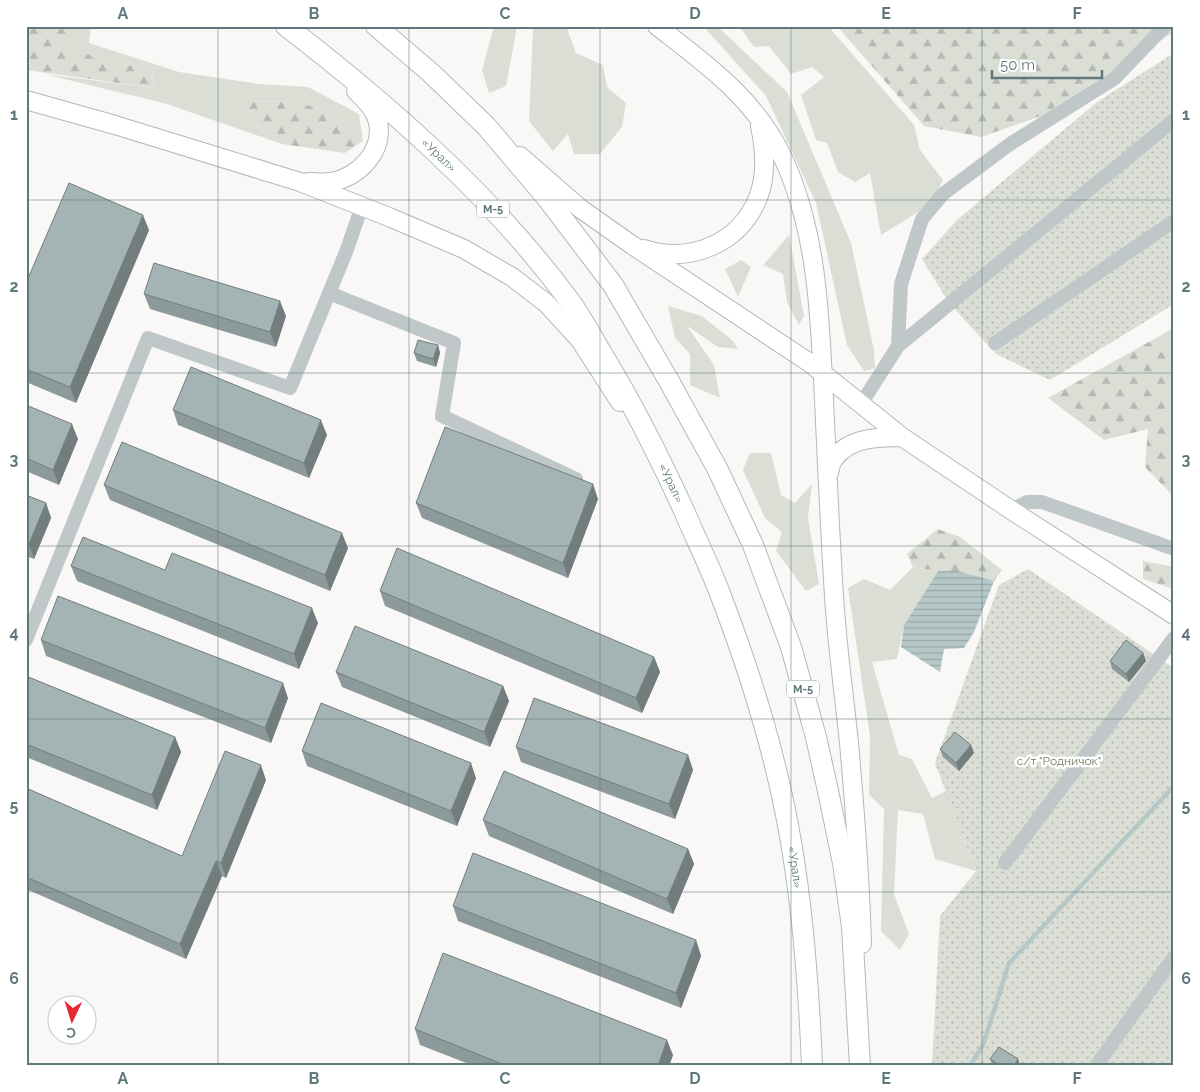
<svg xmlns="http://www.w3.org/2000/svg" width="1200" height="1092" font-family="Raleway,sans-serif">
  <defs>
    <pattern id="forest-firs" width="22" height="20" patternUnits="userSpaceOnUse" patternTransform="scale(1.25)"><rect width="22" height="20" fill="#dbded5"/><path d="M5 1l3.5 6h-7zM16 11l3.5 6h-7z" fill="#b5b9b2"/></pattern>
    <pattern id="garden-dots" width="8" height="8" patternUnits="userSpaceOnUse" patternTransform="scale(1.25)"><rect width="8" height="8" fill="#dbded5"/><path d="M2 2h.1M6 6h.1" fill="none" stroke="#b5b9b2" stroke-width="1.8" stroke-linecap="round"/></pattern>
    <pattern id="water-rules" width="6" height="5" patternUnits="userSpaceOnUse" patternTransform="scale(1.25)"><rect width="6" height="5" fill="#b5c8c7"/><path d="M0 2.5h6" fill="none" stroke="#96a7a7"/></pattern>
  </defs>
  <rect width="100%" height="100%" fill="#f9f8f6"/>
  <path fill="#dbded5" d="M 77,26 L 91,26 L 89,43 L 179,72 L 259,84 L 308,87 L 359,114 L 363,141 L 336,112 L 292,102 L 246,101 L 244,116 L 282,144 L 167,104 L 44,74 L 154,88 L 152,71 L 55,46 Z
    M 494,26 L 517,27 L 506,86 L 489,93 L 482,70 Z
    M 533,26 L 566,26 L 576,53 L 603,65 L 607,87 L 626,103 L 622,127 L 600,154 L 574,154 L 568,134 L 553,151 L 529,121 Z
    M 703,26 L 717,26 L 787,92 L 851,243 L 874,350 L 875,368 L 864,371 L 847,345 L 816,203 L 766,96 Z
    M 739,26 L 828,26 L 914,125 L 920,150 L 943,180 L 931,204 L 881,235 L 870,173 L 855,182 L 838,172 L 827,143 L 816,140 L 801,95 L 824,77 L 812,67 L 791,74 L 769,46 L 754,47 Z
    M 789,235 L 804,316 L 799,325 L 787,302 L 783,274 L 763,265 Z
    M 741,260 L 751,267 L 738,297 L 725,269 Z
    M 668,306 L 702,316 L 733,341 L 738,349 L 718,347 L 687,326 L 714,365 L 720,398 L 690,385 L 690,354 L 675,338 Z
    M 750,453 L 771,453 L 781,495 L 795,503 L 812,484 L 808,518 L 819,584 L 806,591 L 776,551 L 782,532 L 765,518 L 743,470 Z
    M 913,567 L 938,571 L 904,625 L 897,659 L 872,662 L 899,755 L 912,759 L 932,798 L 946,791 L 976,871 L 935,859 L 923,814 L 898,810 L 894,894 L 909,934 L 900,950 L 881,931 L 884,809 L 869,795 L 870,736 L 848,588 L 864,579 L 890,590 Z"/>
  <path fill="url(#forest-firs)" d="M 30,26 L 77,26 L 56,46 L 152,71 L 154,88 L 26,70 L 26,28 Z
    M 837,26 L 1174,26 L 1174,32 L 1041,116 L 981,137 L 924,126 Z
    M 246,101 L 292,102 L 336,112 L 363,141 L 345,153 L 282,144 L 244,116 Z
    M 1174,328 L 1174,497 L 1145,467 L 1148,429 L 1104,440 L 1048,398 Z
    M 938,529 L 960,537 L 1002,570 L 994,581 L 958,571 L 938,571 L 913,567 L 907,554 Z
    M 1143,561 L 1174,567 L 1174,589 L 1143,579 Z"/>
  <path fill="url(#garden-dots)" d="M 1174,53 L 1174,304 L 1050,380 L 996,354 L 949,303 L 922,259 L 957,220 L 1097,102 Z
    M 1028,569 L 1174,668 L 1174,1066 L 932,1066 L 940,916 L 976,871 L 935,763 L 999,585 Z"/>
  <path fill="url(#water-rules)" d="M 938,571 L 958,571 L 994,581 L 974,632 L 964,648 L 944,649 L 940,672 L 901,647 L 904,625 Z"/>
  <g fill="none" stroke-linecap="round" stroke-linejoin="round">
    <path stroke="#b5c8c7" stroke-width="4.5" d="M 970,1066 L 983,1045 L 1009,963 L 1174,786"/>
    <g stroke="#b0b9bb" stroke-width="20">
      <path id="major" d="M 657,26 C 707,65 757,100 784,160 C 818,235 820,319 824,400 C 827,466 830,531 834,596 C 837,645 844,694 849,743 C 855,810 860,876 862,944
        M 26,100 L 115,125 L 300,182 L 389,217 L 464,249 L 512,277 L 546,303 L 580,340 L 620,402
        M 520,156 L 581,209 L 632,245 L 810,363 L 902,437 L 1011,510 L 1174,615
        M 308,182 C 316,182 324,183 331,182 C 359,177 384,151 378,122 C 375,109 365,100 356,91
        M 644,249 C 690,264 739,244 758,198 C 767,175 765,149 760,126
        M 829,473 C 830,469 831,462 834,459 C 849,437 880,437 902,437"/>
    </g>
    <g stroke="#b2babb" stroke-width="22">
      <g id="highway">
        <path id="s1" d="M 286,26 C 390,106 491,195 569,300 C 581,316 591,335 601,352 C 633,404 660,458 685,513 C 696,539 709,565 719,591 C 751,674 778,761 792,848 C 804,920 809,993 812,1066"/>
        <path d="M 376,26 L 431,73 L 486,126 L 547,198 L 613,285 L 669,381 L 717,468 L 753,545 L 791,647 L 816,737 L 828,791 L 843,863 L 852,927 L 860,1066"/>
      </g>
    </g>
    <path stroke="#bfc7c8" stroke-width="14" d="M 329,293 L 454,343 L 442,416 L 576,479
      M 995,343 L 1174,221
      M 898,346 L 901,284 L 922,219 L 943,194 L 1010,144 L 1115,78 L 1165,26
      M 861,404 L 898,346 L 1174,120
      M 1011,510 L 1027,502 L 1042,502 L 1174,549
      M 26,640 L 148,338 L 290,388 L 346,252 L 362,206
      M 1005,863 L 1174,638
      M 1096,1066 L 1174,957"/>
    <use href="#major" stroke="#fff" stroke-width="18"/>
    <use href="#highway" stroke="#fff" stroke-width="20"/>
  </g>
  <path fill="#8d9a9b" d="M 149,230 L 76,403 L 26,382 L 26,283 Z
    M 144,294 L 286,316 L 276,347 L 150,309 Z
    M 438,345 L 440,353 L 436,367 L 417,361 L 414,353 Z
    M 26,405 L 78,439 L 59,485 L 26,471 Z
    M 173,410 L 327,435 L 309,478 L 178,425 Z
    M 104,485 L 348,548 L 330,591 L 110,500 Z
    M 26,495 L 46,503 L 51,518 L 34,559 L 26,556 Z
    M 598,499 L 568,578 L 422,518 L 416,503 Z
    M 71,566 L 165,570 L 318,623 L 299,669 L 77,581 Z
    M 380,591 L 654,657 L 660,672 L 642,713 L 385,606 Z
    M 41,640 L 288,698 L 271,743 L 46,656 Z
    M 1143,653 L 1146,661 L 1129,682 L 1112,669 L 1110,661 Z
    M 336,672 L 503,686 L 509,701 L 490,747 L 342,687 Z
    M 26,676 L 175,737 L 181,752 L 157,810 L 26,757 Z
    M 971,745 L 974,753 L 959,771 L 943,757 L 940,749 Z
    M 516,747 L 688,755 L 693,770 L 675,819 L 521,762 Z
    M 302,751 L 476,778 L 457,826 L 307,766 Z
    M 266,780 L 226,878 L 222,876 L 186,959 L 26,889 L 26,788 L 182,856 Z
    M 483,820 L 688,849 L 694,864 L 673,914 L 489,836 Z
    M 453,906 L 696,940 L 701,956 L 681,1008 L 458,921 Z
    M 415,1029 L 673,1055 L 669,1066 L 474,1066 L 420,1045 Z
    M 990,1059 L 1018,1059 L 1020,1066 L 993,1066 Z"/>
  <path fill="#737d7e" d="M 143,215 L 149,230 L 76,403 L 70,387 Z
    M 280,301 L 286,316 L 276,347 L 270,332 Z
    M 438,345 L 440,353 L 436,367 L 433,359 Z
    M 321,420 L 327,435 L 309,478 L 304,463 Z
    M 72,424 L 78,439 L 59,485 L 53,470 Z
    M 593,484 L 598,499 L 568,578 L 563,563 Z
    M 46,503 L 51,518 L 34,559 L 29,544 Z
    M 342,533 L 348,548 L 330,591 L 325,575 Z
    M 312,608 L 318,623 L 299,669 L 294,654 Z
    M 1143,653 L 1146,661 L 1129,682 L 1126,674 Z
    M 654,657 L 660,672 L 642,713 L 636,698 Z
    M 283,683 L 288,698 L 271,743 L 265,728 Z
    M 503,686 L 509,701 L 490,747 L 484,732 Z
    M 175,737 L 181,752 L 157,810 L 152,795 Z
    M 971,745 L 974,753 L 959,771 L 956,763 Z
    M 688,755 L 693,770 L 675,819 L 669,804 Z
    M 471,763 L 476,778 L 457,826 L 451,811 Z
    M 261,765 L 266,780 L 226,878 L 221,863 Z
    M 688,849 L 694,864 L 673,914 L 667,899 Z
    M 216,861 L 222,876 L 186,959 L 180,944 Z
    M 696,940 L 701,956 L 681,1008 L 676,993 Z
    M 667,1040 L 673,1055 L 669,1066 L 658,1066 Z
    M 1018,1059 L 1020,1066 L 1014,1066 Z"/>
  <path fill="#a4b3b4" stroke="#737d7e" d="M 69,183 L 143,215 L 70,387 L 26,369 L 26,283 Z
    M 154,263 L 280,301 L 270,332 L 144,294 Z
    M 418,340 L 438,345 L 433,359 L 414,353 Z
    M 191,367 L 321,420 L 304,463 L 173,410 Z
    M 26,405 L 72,424 L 53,470 L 26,458 Z
    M 445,427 L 593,484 L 563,563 L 416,503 Z
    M 122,442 L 342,533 L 325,575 L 104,485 Z
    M 26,495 L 46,503 L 29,544 L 26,543 Z
    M 83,537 L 165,570 L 172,553 L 312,608 L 294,654 L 71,566 Z
    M 397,548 L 654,657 L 636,698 L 380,591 Z
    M 58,596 L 283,683 L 265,728 L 41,640 Z
    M 355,626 L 503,686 L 484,732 L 336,672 Z
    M 1126,640 L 1143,653 L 1126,674 L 1110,661 Z
    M 26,676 L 175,737 L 152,795 L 26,744 Z
    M 534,698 L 688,755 L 669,804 L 516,747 Z
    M 321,703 L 471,763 L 451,811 L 302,751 Z
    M 955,732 L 971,745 L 956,763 L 940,749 Z
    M 225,751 L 261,765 L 221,863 L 216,861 L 180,944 L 26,877 L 26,788 L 182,856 Z
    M 504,771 L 688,849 L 667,899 L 483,820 Z
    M 473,853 L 696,940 L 676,993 L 453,906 Z
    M 443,953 L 667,1040 L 658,1066 L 507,1066 L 415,1029 Z
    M 999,1047 L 1018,1059 L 1014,1066 L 1001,1066 L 990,1059 Z"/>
  <path fill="none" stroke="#5e787c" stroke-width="1" stroke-opacity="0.55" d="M 218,26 L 218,1066M 409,26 L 409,1066M 600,26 L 600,1066M 791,26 L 791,1066M 982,26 L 982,1066M 26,200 L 1174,200M 26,373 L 1174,373M 26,546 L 1174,546M 26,719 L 1174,719M 26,892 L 1174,892"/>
  <g text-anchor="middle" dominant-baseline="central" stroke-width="5" stroke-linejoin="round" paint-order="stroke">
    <g fill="#fff" stroke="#8ea0a3" stroke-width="1">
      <rect x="477" y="200.5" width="32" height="17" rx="4"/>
      <rect x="787" y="680.5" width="32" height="17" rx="4"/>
    </g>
    <g font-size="11" font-weight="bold" fill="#5e787c">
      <text x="493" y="209">М-5</text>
      <text x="803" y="689">М-5</text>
    </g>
    <g font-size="12" fill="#5e787c" stroke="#fff">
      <text stroke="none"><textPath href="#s1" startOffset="200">«Урал»</textPath></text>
      <text stroke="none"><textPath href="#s1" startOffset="605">«Урал»</textPath></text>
      <text stroke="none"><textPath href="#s1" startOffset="1010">«Урал»</textPath></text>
    </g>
    <g font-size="12" fill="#6e7a62" stroke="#fff">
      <text x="1059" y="761">с/т "Родничок"</text>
    </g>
  </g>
  <rect width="1200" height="1092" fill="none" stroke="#ffffff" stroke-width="55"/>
  <g transform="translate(72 1020) rotate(184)"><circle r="24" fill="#ffffff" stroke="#bfc9cb"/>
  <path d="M0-4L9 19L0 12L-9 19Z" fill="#e82735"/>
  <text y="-8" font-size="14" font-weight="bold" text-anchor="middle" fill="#5e787c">С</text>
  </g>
  <path d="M992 70v8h110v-8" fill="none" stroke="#5e787c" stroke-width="2.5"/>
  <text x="1000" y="70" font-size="15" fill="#5e787c" stroke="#ffffff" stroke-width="4" paint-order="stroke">50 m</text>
  <rect x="28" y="28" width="1144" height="1036" fill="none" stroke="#5e787c" stroke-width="2"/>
  <g font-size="16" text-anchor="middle" font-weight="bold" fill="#5e787c">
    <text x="123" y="19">A</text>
    <text x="314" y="19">B</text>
    <text x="505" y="19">C</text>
    <text x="695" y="19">D</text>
    <text x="886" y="19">E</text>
    <text x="1077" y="19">F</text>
    <text x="14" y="120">1</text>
    <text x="1186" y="120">1</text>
    <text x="14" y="292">2</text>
    <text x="1186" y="292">2</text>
    <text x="14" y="465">3</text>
    <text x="1186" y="465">3</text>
    <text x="14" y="638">4</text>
    <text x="1186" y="638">4</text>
    <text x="14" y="811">5</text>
    <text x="1186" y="811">5</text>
    <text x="14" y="984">6</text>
    <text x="1186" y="984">6</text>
    <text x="123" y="1084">A</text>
    <text x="314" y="1084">B</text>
    <text x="505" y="1084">C</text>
    <text x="695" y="1084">D</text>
    <text x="886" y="1084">E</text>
    <text x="1077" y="1084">F</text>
  </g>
</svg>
